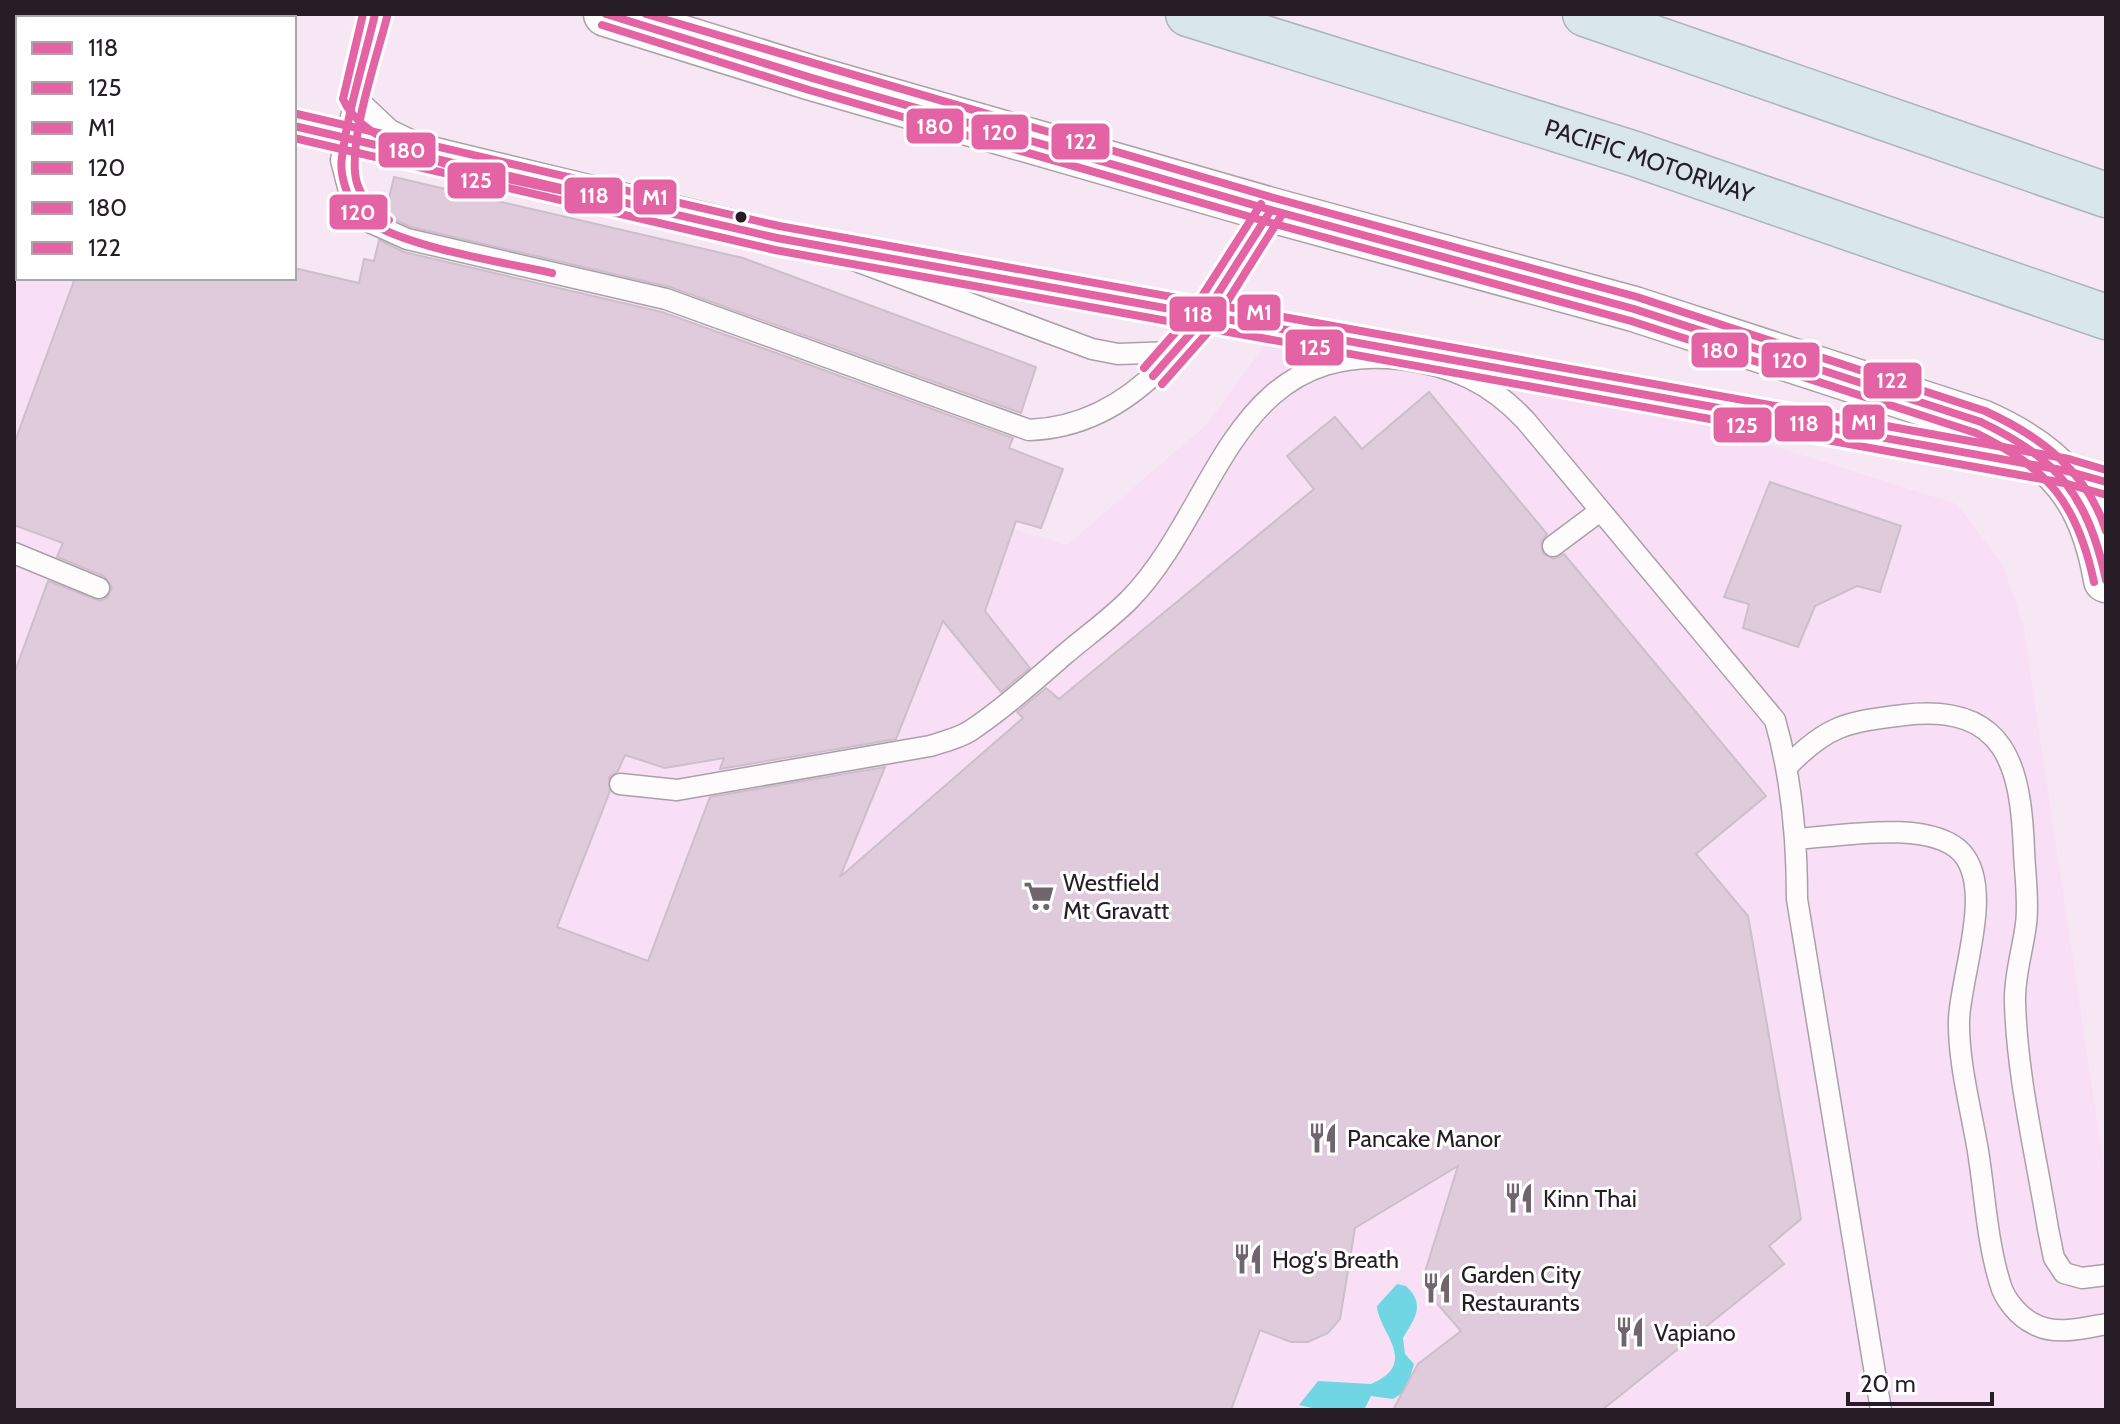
<svg xmlns="http://www.w3.org/2000/svg" width="2120" height="1424" font-family="Cabin,sans-serif">
  <rect width="100%" height="100%" fill="#f7e7f4"/>
  <path fill="#f8dff5" d="M 14,199 L 18,202 L 18,278 L 294,278 L 294,268 L 715,368 L 1013,529 L 1067,545 L 1206,425 L 1269,339 L 1306,321 L 1415,333 L 1957,504 L 2003,565 L 2023,623 L 2106,1182 L 2106,1410 L 14,1410 Z"/>
  <path fill="#71d6e3" d="M 1397,1284 L 1406,1286 C 1426,1305 1415,1318 1403,1338 L 1405,1354 L 1414,1364 L 1406,1391 L 1393,1399 L 1371,1396 L 1364,1410 L 1321,1410 L 1299,1405 L 1318,1381 L 1371,1384 C 1421,1363 1378,1332 1377,1306 Z"/>
  <path fill="#e0cbdd" stroke="#ccbfca" stroke-width="2" d="M 394,177 L 743,258 L 1036,367 L 1021,413 L 670,287 L 411,227 L 385,215 Z
    M 379,240 L 404,252 L 662,312 L 1013,438 L 1009,448 L 1063,469 L 1041,528 L 1016,521 L 985,611 L 1030,668 L 1001,692 L 943,621 L 896,739 L 720,769 L 724,758 L 665,768 L 625,755 L 618,771 L 609,777 L 610,791 L 557,927 L 648,961 L 710,797 L 885,767 L 840,877 L 1023,718 L 1017,712 L 1046,688 L 1059,699 L 1314,489 L 1287,456 L 1335,417 L 1362,449 L 1429,392 L 1547,534 L 1541,542 L 1543,554 L 1554,559 L 1564,554 L 1766,796 L 1696,854 L 1748,916 L 1801,1219 L 1769,1246 L 1784,1264 L 1602,1410 L 1393,1410 L 1418,1364 L 1461,1331 L 1433,1299 L 1425,1272 L 1458,1166 L 1355,1228 L 1340,1319 L 1328,1333 L 1308,1342 L 1291,1342 L 1260,1330 L 1231,1410 L 14,1410 L 14,674 L 48,581 L 100,601 L 107,598 L 112,587 L 104,576 L 57,557 L 63,543 L 14,525 L 14,444 L 75,278 L 294,278 L 294,268 L 359,283 L 364,259 L 374,261 Z
    M 1770,482 L 1901,526 L 1880,592 L 1857,586 L 1815,606 L 1798,647 L 1743,628 L 1749,604 L 1724,597 Z"/>
  <g fill="none" stroke-linecap="round" stroke-linejoin="round">
    <g stroke="#aba0a9" stroke-width="23">
      <path id="service" d="M 375,14 L 341,160 L 351,199 L 367,221 L 407,239 L 666,299 L 1029,430 C 1152,426 1213,303 1271,210
        M 14,28 L 18,30
        M 355,97 L 390,130 L 419,144 L 733,220 L 800,240 L 1092,349 L 1118,354 L 1175,352
        M 1553,546 L 1600,511
        M 14,553 L 99,588
        M 1787,767 C 1827,725 1847,722 1904,715 C 2006,703 2021,766 2024,851 C 2025,875 2029,901 2026,924 C 2023,949 2014,976 2015,1002 C 2017,1078 2036,1154 2048,1229 L 2054,1258 L 2064,1273 L 2082,1278 L 2106,1275
        M 620,784 L 677,790 L 930,746 C 943,742 959,738 970,731 C 1003,709 1034,681 1064,655 C 1085,637 1109,620 1129,600 C 1219,508 1231,341 1400,359 C 1452,365 1491,383 1526,421 L 1775,720 C 1792,779 1797,838 1797,899 L 1881,1410
        M 1797,839 C 1840,836 1931,819 1962,853 C 1994,889 1961,974 1959,1019 C 1958,1062 1971,1109 1978,1151 C 1985,1195 1987,1241 2000,1283 C 2004,1299 2019,1317 2034,1324 C 2055,1336 2084,1328 2106,1324"/>
    </g>
    <g stroke="#aba0a9" stroke-width="47">
      <path id="tertiary" d="M 606,14 L 812,78 L 1271,210 L 1634,309 L 1981,422 C 2058,456 2092,496 2106,580"/>
    </g>
    <g stroke="#acb4bc" stroke-width="47">
      <g id="motorway">
        <path id="s1" d="M 1188,14 L 1635,154 L 2106,317"/>
        <path d="M 1585,14 L 2106,195"/>
      </g>
    </g>
    <use href="#service" stroke="#fefbfd" stroke-width="20"/>
    <use href="#tertiary" stroke="#fefbfd" stroke-width="44"/>
    <use href="#motorway" stroke="#d9e6ea" stroke-width="44"/>
    <g stroke="#fff" stroke-width="14">
      <path id="bus-1" d="M 294,126 L 777,238 L 2067,471 L 2106,482"/>
    </g>
    <g stroke="#fff" stroke-width="14">
      <path id="bus-2" d="M 294,138 L 775,250 L 2064,483 L 2103,494"/>
    </g>
    <g stroke="#fff" stroke-width="14">
      <path id="bus-3" d="M 297,114 L 779,226 L 2069,459 L 2106,470"/>
    </g>
    <g stroke="#fff" stroke-width="14">
      <path id="bus-4" d="M 375,14 C 364,61 348,110 342,157 C 339,175 348,201 360,214 C 388,245 508,263 552,273
        M 606,14 L 812,78 L 1271,210 L 1634,309 L 1981,422 C 2058,459 2088,496 2106,580
        M 1153,376 L 1198,325 L 1271,210"/>
    </g>
    <g stroke="#fff" stroke-width="14">
      <path id="bus-5" d="M 363,14 L 343,99 C 370,161 512,178 572,193
        M 602,25 L 809,90 L 1268,222 L 1631,321 L 1976,433 C 2049,469 2077,503 2094,582
        M 1162,384 L 1208,332 L 1281,216"/>
    </g>
    <g stroke="#fff" stroke-width="14">
      <path id="bus-6" d="M 646,14 L 1274,198 L 1637,297 L 1985,411 C 2040,436 2087,471 2106,531
        M 387,17 C 377,57 346,146 357,183 C 362,200 375,210 389,220
        M 1144,368 L 1188,318 L 1261,204"/>
    </g>
    <use href="#bus-1" stroke="#e463a4" stroke-width="8"/>
    <use href="#bus-2" stroke="#e463a4" stroke-width="8"/>
    <use href="#bus-3" stroke="#e463a4" stroke-width="8"/>
    <use href="#bus-4" stroke="#e463a4" stroke-width="8"/>
    <use href="#bus-5" stroke="#e463a4" stroke-width="8"/>
    <use href="#bus-6" stroke="#e463a4" stroke-width="8"/>
  </g>
  <defs>
    <g id="supermarket-bare" transform="scale(2.4)"><path d="M-6-5.5h2.5l.6 2H6L4.5 2H-2.5L-4.4-4H-6ZM-1.5 3.2a1.3 1.3 0 1 0 .1 0ZM3 3.2a1.3 1.3 0 1 0 .1 0Z" fill="#70646e" stroke="#fff" stroke-width="2.5" paint-order="stroke"/></g>
    <g id="restaurant-bare" transform="scale(2.4)"><path d="M-5-6h1v4h1v-4h1v4h1v-4h1v5L-1.5 .5V6h-2V.5L-5-1ZM5-6V6H3V1.5H1.5Q1.5-4 5-6Z" fill="#70646e" stroke="#fff" stroke-width="2.5" paint-order="stroke"/></g>
  </defs>
  <g fill-rule="evenodd">
    <use href="#supermarket-bare" x="1039" y="896"/>
    <use href="#restaurant-bare" x="1323" y="1138"/>
    <use href="#restaurant-bare" x="1519" y="1198"/>
    <use href="#restaurant-bare" x="1248" y="1259"/>
    <use href="#restaurant-bare" x="1437" y="1288"/>
    <use href="#restaurant-bare" x="1630" y="1332"/>
  </g>
  <circle fill="#271d26" stroke="#fff" stroke-width="3" cx="741" cy="217" r="7"/>
  <g text-anchor="middle" dominant-baseline="central" stroke-width="6" stroke-linejoin="round" paint-order="stroke">
    <g font-size="24" fill="#271d26" stroke="#fff">
      <text stroke="none"><textPath href="#s1" startOffset="484">PACIFIC MOTORWAY</textPath></text>
    </g>
    <g font-size="24" fill="#271d26" stroke="#fff" text-anchor="start">
      <text x="1063" y="882">Westfield<tspan x="1063" dy="28">Mt Gravatt</tspan></text>
      <text x="1347" y="1138">Pancake Manor</text>
      <text x="1543" y="1198">Kinn Thai</text>
      <text x="1272" y="1259">Hog's Breath</text>
      <text x="1461" y="1274">Garden City<tspan x="1461" dy="28">Restaurants</tspan></text>
      <text x="1654" y="1332">Vapiano</text>
    </g>
  </g>
  <g stroke="#fff" stroke-width="3">
    <rect x="905" y="107" width="60" height="38" rx="8" fill="#e463a4"/>
    <rect x="970" y="113" width="60" height="38" rx="8" fill="#e463a4"/>
    <rect x="1050" y="122" width="61" height="39" rx="8" fill="#e463a4"/>
    <rect x="377" y="131" width="60" height="38" rx="8" fill="#e463a4"/>
    <rect x="446" y="161" width="61" height="39" rx="8" fill="#e463a4"/>
    <rect x="563" y="176" width="61" height="39" rx="8" fill="#e463a4"/>
    <rect x="632" y="178" width="46" height="38" rx="8" fill="#e463a4"/>
    <rect x="328" y="193" width="61" height="38" rx="8" fill="#e463a4"/>
    <rect x="1236" y="293" width="46" height="39" rx="8" fill="#e463a4"/>
    <rect x="1168" y="295" width="60" height="38" rx="8" fill="#e463a4"/>
    <rect x="1284" y="328" width="61" height="39" rx="8" fill="#e463a4"/>
    <rect x="1690" y="331" width="60" height="38" rx="8" fill="#e463a4"/>
    <rect x="1760" y="341" width="61" height="38" rx="8" fill="#e463a4"/>
    <rect x="1862" y="361" width="61" height="39" rx="8" fill="#e463a4"/>
    <rect x="1841" y="403" width="45" height="38" rx="8" fill="#e463a4"/>
    <rect x="1773" y="404" width="61" height="39" rx="8" fill="#e463a4"/>
    <rect x="1712" y="406" width="61" height="38" rx="8" fill="#e463a4"/>
  </g>
  <g font-size="22" text-anchor="middle" font-weight="bold" fill="#fff">
    <text x="935" y="134">180</text>
    <text x="1000" y="140">120</text>
    <text x="1081" y="149">122</text>
    <text x="407" y="158">180</text>
    <text x="476" y="188">125</text>
    <text x="594" y="203">118</text>
    <text x="655" y="205">M1</text>
    <text x="358" y="220">120</text>
    <text x="1259" y="320">M1</text>
    <text x="1198" y="322">118</text>
    <text x="1315" y="355">125</text>
    <text x="1720" y="358">180</text>
    <text x="1790" y="368">120</text>
    <text x="1892" y="388">122</text>
    <text x="1864" y="430">M1</text>
    <text x="1804" y="431">118</text>
    <text x="1742" y="433">125</text>
  </g>
  <rect width="2120" height="1424" fill="none" stroke="#271d26" stroke-width="32"/>
  <rect x="16" y="16" width="280" height="264" fill="#ffffff" stroke="#a9a5a8" stroke-width="2"/>
  <rect x="32" y="42" width="40" height="12" fill="#e463a4" stroke="#a9a5a8" stroke-width="2"/>
  <text x="88" y="56" font-size="24" fill="#271d26">118</text>
  <rect x="32" y="82" width="40" height="12" fill="#e463a4" stroke="#a9a5a8" stroke-width="2"/>
  <text x="88" y="96" font-size="24" fill="#271d26">125</text>
  <rect x="32" y="122" width="40" height="12" fill="#e463a4" stroke="#a9a5a8" stroke-width="2"/>
  <text x="88" y="136" font-size="24" fill="#271d26">M1</text>
  <rect x="32" y="162" width="40" height="12" fill="#e463a4" stroke="#a9a5a8" stroke-width="2"/>
  <text x="88" y="176" font-size="24" fill="#271d26">120</text>
  <rect x="32" y="202" width="40" height="12" fill="#e463a4" stroke="#a9a5a8" stroke-width="2"/>
  <text x="88" y="216" font-size="24" fill="#271d26">180</text>
  <rect x="32" y="242" width="40" height="12" fill="#e463a4" stroke="#a9a5a8" stroke-width="2"/>
  <text x="88" y="256" font-size="24" fill="#271d26">122</text>
  <path d="M1848 1392v12h144v-12" fill="none" stroke="#271d26" stroke-width="4"/>
  <text x="1860" y="1392" font-size="24" fill="#271d26" stroke="#ffffff" stroke-width="6" paint-order="stroke">20 m</text>
</svg>
